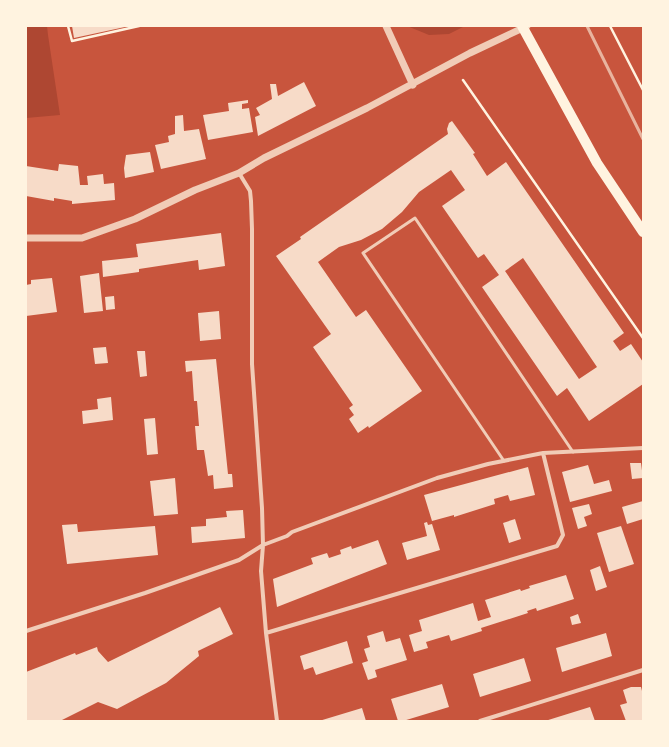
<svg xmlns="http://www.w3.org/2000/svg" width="669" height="747" font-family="'Nunito Sans',sans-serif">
  <rect width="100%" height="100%" fill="#c8553d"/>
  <path fill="#ae4732" d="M 26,26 L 47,26 L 48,35 L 60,115 L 26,118 Z
    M 407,26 L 465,26 L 449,34 L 429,35 Z"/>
  <path fill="#f7dbc8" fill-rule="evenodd" d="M 72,26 L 125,26 L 125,27 L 74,38 Z
    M 304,82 L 316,106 L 258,136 L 255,117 L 260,115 L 256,108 L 272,99 L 270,84 L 276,84 L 278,96 Z
    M 248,100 L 248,103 L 242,104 L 242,109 L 249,108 L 253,132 L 208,140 L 203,115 L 229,111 L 228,103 Z
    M 183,115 L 184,131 L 199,129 L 206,159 L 161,169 L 155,145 L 169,142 L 168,136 L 175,134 L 175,116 Z
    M 452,121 L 475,153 L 473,154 L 487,176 L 506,162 L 624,333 L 613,341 L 620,351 L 631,344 L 643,362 L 643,384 L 589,421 L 567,388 L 557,396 L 482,287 L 499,275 L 484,254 L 478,258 L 442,206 L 465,190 L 451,170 L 419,192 L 402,212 L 382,229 L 361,240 L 339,247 L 318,262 L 356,317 L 366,310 L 422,391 L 369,428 L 368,426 L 358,433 L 349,419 L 354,415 L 349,408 L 353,405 L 313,347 L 331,334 L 276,256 L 301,239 L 300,237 L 448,134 L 447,129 L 449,123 ZM 523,258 L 597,367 L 579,379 L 505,271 Z
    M 150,152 L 154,172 L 125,178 L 124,168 L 126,155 Z
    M 59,164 L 78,166 L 80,185 L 88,185 L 87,176 L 103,174 L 104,184 L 114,183 L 115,200 L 72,204 L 72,201 L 54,198 L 54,201 L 26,196 L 26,166 L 58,171 Z
    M 221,233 L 225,266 L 199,270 L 198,260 L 139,269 L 139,272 L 103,277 L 102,261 L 138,257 L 136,244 Z
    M 99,273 L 103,311 L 84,313 L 80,276 Z
    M 52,278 L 57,312 L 26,316 L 26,285 L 31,284 L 31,280 Z
    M 114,296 L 115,309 L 106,310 L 105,297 Z
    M 219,311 L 221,339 L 200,341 L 198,313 Z
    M 106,347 L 108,363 L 95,364 L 93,348 Z
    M 137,351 L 145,351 L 147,376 L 140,377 Z
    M 216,359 L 228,474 L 232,474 L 233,487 L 214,489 L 213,475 L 208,476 L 204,450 L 197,450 L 195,426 L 199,426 L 197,401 L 194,401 L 192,371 L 186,372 L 185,361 Z
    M 111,397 L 113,420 L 83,424 L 82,411 L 98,409 L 97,399 Z
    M 155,418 L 158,454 L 147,455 L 144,419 Z
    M 630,463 L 641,463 L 643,478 L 632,479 Z
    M 588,465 L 594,484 L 609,480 L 612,491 L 570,502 L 562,472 Z
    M 528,467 L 535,495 L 510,501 L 508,495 L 494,499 L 495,504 L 454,517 L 454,515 L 432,521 L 424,495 Z
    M 175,478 L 178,514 L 154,516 L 150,481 Z
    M 643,501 L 643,519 L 627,524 L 622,507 Z
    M 589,504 L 592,514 L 584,517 L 587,526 L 578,529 L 572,508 Z
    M 243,510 L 245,538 L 192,543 L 191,527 L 206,526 L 206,519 L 227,517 L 226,511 Z
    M 515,519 L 521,539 L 509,543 L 503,523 Z
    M 427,522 L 428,525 L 432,524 L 440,550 L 407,560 L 402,543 L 427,536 L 424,523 Z
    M 77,524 L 78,532 L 155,526 L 158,555 L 67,564 L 62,525 Z
    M 621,526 L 634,564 L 609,572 L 597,533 Z
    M 378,540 L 387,564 L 277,607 L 273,579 L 313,564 L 311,558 L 327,553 L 329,558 L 341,554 L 340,550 L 351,546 L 352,549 Z
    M 600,566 L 607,587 L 596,591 L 590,570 Z
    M 566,575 L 574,599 L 537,611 L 536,608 L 527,611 L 528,613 L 481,628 L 482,631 L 451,641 L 449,635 L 426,642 L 428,648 L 414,652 L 409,635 L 422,631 L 419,620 L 473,603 L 478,621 L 491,617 L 485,600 L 520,589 L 521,591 L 530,588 L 529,586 Z
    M 220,607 L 233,634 L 198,651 L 199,656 L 166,683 L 117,709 L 98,702 L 60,721 L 26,721 L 26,672 L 75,653 L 76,655 L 97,647 L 98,651 L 108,662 Z
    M 578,614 L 581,623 L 572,625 L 570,617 Z
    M 383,631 L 386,642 L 400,638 L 407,660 L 375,670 L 377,677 L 368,680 L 362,663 L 368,661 L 364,649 L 370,647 L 367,636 Z
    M 606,633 L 612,656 L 562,672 L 556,648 Z
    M 347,641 L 353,663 L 316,675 L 313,667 L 304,670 L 300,656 Z
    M 524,658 L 531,681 L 480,697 L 473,674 Z
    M 442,684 L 449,707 L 403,721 L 398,721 L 391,699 Z
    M 631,687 L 641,687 L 643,695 L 643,721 L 626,721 L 620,705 L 627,703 L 623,690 Z
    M 590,707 L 595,721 L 545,721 Z
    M 362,708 L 366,721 L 319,721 Z"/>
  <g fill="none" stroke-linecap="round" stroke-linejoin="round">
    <path stroke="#fff3e0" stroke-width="2.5" d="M 68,26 L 72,41 L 139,26
      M 610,26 L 643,90
      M 463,80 L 643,338"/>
    <path stroke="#f1ccb7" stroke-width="3" d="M 504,461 L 363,253 L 415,218 L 573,452"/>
    <path stroke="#f1ccb7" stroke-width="4" d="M 239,173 L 250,191 L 251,201 L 252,229 L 252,364 L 262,508 L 263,545 L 261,571 L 266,633 L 277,721
      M 26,631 L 145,593 L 239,560 L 263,545 L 287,536 L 292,532 L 437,478 L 488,464 L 543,453 L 643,448
      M 266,633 L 557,546 L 563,535 L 543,453
      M 480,721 L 643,670"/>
    <path stroke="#f1ccb7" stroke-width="7" d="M 386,26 L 413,85
      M 26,238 L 82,238 L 135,219 L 195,190 L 239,173 L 264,158 L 367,108 L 470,53 L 527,26"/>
    <path stroke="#fff3e0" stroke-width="10" d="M 522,26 L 597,163 L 643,232"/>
    <path stroke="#e9b49f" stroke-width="3" d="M 587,26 L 643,139"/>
  </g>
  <rect width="669" height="747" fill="none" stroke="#fff3e0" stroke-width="54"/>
</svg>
